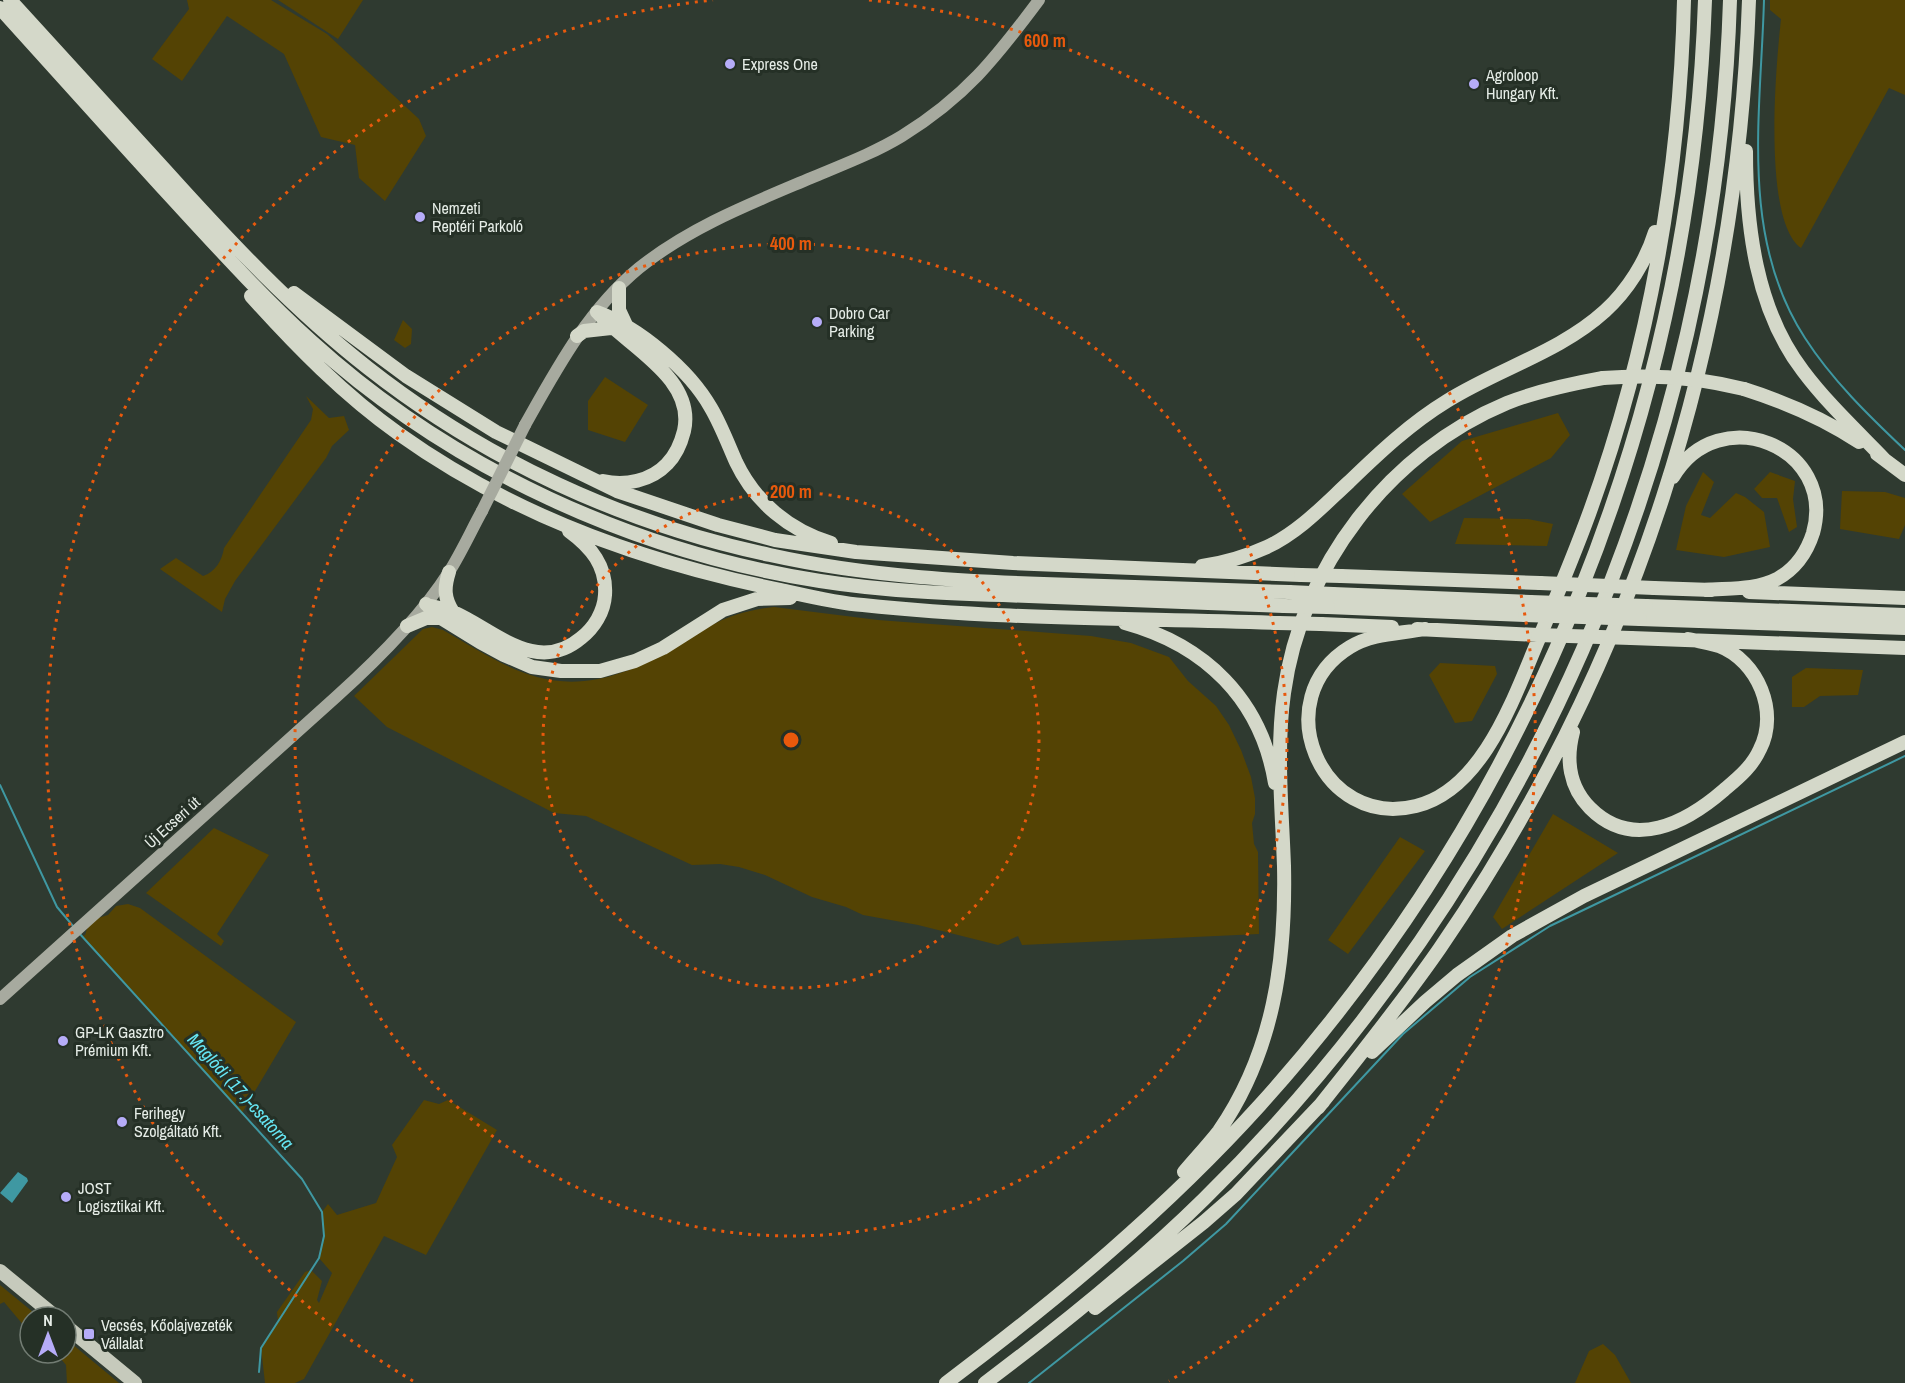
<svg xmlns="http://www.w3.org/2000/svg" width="1905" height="1383" font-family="'Archivo Narrow',sans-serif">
  <rect width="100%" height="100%" fill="#2f3a30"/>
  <path fill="#544304" d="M 187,0 L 271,0 L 327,34 L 419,119 L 426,136 L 385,201 L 359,178 L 355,145 L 321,137 L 284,54 L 227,16 L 182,81 L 152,59 L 189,9 Z
    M 278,0 L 363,0 L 338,39 Z
    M 1770,0 L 1905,0 L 1905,95 L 1889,88 L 1801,248 C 1762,220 1776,65 1781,19 L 1770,10 Z
    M 403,320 L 412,329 L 411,344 L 405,348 L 394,340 Z
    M 605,377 L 648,405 L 625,442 L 588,430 L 588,401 Z
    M 306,396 L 329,418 L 344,416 L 349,430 L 332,446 L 326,458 L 235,581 L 225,599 L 222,612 L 160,569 L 176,558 L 203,576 C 215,572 222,561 224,548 L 311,420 L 313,409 Z
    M 1558,413 L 1570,435 L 1551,458 L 1430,522 L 1402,494 L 1462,441 Z
    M 1703,472 L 1714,482 L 1701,515 L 1710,518 L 1736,493 L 1745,497 L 1764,512 L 1770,547 L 1724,557 L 1676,550 L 1686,506 Z
    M 1770,472 L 1795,481 L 1793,499 L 1797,527 L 1789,532 L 1777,498 L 1762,498 L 1754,489 Z
    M 1842,491 L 1885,492 L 1905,498 L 1905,525 L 1899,539 L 1840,529 Z
    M 1464,518 L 1528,519 L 1553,524 L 1547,546 L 1455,544 Z
    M 774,607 L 878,620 L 1091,636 L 1131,643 L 1169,657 L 1188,681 L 1216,706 L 1229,725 L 1241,750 L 1251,777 L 1255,798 L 1255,814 L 1252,823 L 1254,844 L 1258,852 L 1259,934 L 1022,945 L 1018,936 L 998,945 L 918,925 L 863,915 L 846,907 L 812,897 L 765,875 L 739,867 L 720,864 L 692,865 L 586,816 L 554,813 L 387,727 L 354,696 L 423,629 L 432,627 L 443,630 C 473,647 504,668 537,677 C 584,690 629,674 669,650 C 707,627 728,612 774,607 Z
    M 1440,663 L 1495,666 L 1497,674 L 1472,721 L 1455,723 L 1429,675 Z
    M 1806,668 L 1863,670 L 1858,695 L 1820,696 L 1804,707 L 1792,707 L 1792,677 Z
    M 1553,814 L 1618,853 L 1502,929 L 1493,917 Z
    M 214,828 L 269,855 L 217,934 L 224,941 L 221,946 L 146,893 Z
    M 1400,837 L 1425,851 L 1348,954 L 1328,940 Z
    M 128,904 L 140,908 L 296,1022 L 242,1113 L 82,936 L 85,935 L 88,926 L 98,918 L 108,915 L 116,906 Z
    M 424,1100 L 439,1104 L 448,1100 L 497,1130 L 426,1255 L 384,1236 L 304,1379 L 295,1383 L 265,1383 L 261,1348 L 278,1322 L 277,1312 L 305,1272 L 311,1270 L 322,1281 L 317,1300 L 319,1303 L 332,1273 L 319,1258 L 324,1236 L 322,1212 L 328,1204 L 337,1215 L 376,1203 L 397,1157 L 392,1145 Z
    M 0,1285 L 39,1317 L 30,1317 L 30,1333 L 4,1302 L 0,1304 Z
    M 66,1339 L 119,1383 L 67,1383 L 66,1365 L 56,1353 L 66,1353 Z
    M 1603,1344 L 1615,1355 L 1631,1383 L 1575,1383 L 1589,1351 Z"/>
  <path fill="#3f98a2" d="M 18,1172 L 27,1178 L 28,1181 L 12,1203 L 0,1193 Z"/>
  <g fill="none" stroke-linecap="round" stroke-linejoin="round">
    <path stroke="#3f98a2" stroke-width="2" d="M 1764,0 C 1761,113 1739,237 1805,338 C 1832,380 1869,416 1905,450
      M 0,785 L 57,907 L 73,926
      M 79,933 L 302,1179 L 322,1212 L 324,1236 L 319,1258 L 261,1348 L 259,1372
      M 1029,1383 L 1183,1261 L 1226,1224 L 1403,1034 L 1470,977 L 1550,926 L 1905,756"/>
    <path stroke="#a7aa9f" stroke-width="12" d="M 525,425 C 557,368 588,310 639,268 C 690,227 752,203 811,178 C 842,165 874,153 902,136 C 965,97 995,59 1039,0
      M 0,999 L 336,697 C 376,661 420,618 449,572 C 461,553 471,531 482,511"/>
    <path stroke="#c6cabc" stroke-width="14" d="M 0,1271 L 56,1317
      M 66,1326 L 135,1383"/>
    <path stroke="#d4d8c9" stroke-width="14" d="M 10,0 C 62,57 114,114 166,171 C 229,241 294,310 368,368 C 485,460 624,524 770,555 C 869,577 972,582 1073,585 C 1145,587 1217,590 1289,592
      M 0,8 C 54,68 107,127 161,186 C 210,239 258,293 312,342 C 452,469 634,552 820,581 C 889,592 959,594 1029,596 C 1114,600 1199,603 1284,606
      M 1746,151 C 1746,226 1756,310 1803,371 C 1827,403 1856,430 1884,459
      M 619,288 L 619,310 L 626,325
      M 294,293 L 406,376 L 496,432 L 617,491 L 718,525 L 775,540 L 856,552 L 1013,563 L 1301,575
      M 251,296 C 296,346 344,395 399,434 C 511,514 646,563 781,590 C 808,596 836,603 863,605 C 1001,620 1140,618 1278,623
      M 597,312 C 638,327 689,369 711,408 C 721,425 728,444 736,462 C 755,502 789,530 831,543
      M 598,313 C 627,346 696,378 684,431 C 681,443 676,455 667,464 C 651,481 625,486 603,481
      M 577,336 L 584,331 L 611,328
      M 1744,389 C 1785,402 1823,418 1859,442
      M 1877,454 L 1905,475
      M 1673,477 C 1719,399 1837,447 1813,533 C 1807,552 1795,569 1777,579 C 1756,590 1728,588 1705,590
      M 1202,566 C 1225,563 1247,556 1267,547 C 1299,532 1324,505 1349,482 C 1380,452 1411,423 1447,401 C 1498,369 1560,352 1605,311 C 1628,290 1646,261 1655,232
      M 449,572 C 444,588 444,598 453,612
      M 1341,576 L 1540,583
      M 1654,588 L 1712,590
      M 1749,592 L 1905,598
      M 1333,594 L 1530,602
      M 426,604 L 441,618 L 480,642 L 504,655 L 532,667 L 561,671 L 600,671 L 635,661 L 663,648 L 723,610 L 757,599 L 790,598
      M 431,606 C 438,608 446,609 453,612 C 493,629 536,676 581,638 C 594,628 604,612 605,595 C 607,566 591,547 569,531
      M 1646,606 L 1905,615
      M 1328,607 L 1525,615
      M 1640,619 L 1905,628
      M 1125,623 C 1205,645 1261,699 1275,783
      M 1321,624 L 1392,627
      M 407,626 L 426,618 L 441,618
      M 1417,629 L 1538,635
      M 1425,629 C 1399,634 1373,633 1350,647 C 1266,698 1320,830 1416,806 C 1482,790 1513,700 1537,643 C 1555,600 1573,558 1589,514 C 1649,350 1680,174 1684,0
      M 1631,638 L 1905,648
      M 1573,732 C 1566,759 1569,787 1590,808 C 1633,851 1686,823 1724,790 C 1738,778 1752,767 1760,749 C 1779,712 1758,661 1719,646 C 1709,643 1698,641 1688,639
      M 1372,1052 L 1425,1002 L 1457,975 L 1512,936 L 1584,896 L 1905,742
      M 1318,1108 C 1360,1055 1402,1003 1440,948 C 1635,664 1737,344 1749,0
      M 1184,1172 C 1195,1159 1208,1145 1219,1131 C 1274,1051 1286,960 1284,866 C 1282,809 1276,750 1284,693 C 1301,567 1389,452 1507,403 C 1537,391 1570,384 1603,378
      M 1095,1308 L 1204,1222 L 1236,1194 L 1323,1102
      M 946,1383 C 1058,1299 1166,1209 1260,1105 C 1534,801 1691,409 1705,0
      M 985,1383 C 1061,1326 1136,1266 1204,1199 C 1526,883 1716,451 1730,0"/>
    <path stroke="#a7aa9f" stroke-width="12" d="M 482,511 L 525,425"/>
    <path stroke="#d4d8c9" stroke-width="14" d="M 1603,378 C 1651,374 1697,377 1744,389
      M 1301,575 L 1341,576
      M 1540,583 L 1654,588
      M 1289,592 L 1333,594
      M 1530,602 L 1646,606
      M 1284,606 L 1328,607
      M 1525,615 L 1640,619
      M 1278,623 L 1321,624
      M 1538,635 L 1631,638"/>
  </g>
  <g fill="none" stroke="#e8590c" stroke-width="3" stroke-dasharray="3 6">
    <circle cx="791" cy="740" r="248"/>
    <circle cx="791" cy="740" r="496"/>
    <path d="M413 1381A744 744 0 0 1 713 0M869 0A744 744 0 0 1 1169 1381"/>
  </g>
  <g fill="#b6acf8" stroke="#253026" stroke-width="2">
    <circle cx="730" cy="64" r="6"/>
    <circle cx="1474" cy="84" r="6"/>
    <circle cx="420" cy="217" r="6"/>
    <circle cx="817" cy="322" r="6"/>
    <circle cx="63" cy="1041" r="6"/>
    <circle cx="122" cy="1122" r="6"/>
    <circle cx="66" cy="1197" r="6"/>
    <rect x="83" y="1328" width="12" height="12" rx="3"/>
  </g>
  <g text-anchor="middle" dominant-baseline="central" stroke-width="6" stroke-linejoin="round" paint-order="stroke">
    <g font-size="16" fill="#e6ede7" stroke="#253026" text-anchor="start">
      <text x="742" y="64">Express One</text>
      <text x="1486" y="75">Agroloop<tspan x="1486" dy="18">Hungary Kft.</tspan></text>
      <text x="432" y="208">Nemzeti<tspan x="432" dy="18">Reptéri Parkoló</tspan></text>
      <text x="829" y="313">Dobro Car<tspan x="829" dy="18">Parking</tspan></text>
      <text x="75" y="1032">GP-LK Gasztro<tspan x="75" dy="18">Prémium Kft.</tspan></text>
      <text x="134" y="1113">Ferihegy<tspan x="134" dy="18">Szolgáltató Kft.</tspan></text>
      <text x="78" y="1188">JOST<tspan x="78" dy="18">Logisztikai Kft.</tspan></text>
      <text x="101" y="1325">Vecsés, Kőolajvezeték<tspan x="101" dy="18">Vállalat</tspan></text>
    </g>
    <g font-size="16" fill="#e6ede7" stroke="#253026">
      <text transform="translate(172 822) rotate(-42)">Új Ecseri út</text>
    </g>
    <g font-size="18" font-style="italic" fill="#66e7f5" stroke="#253026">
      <text transform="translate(241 1091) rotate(48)">Maglódi (17.)-csatorna</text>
    </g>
  </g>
  <circle cx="791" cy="740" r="9" fill="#e8590c" stroke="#253026" stroke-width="3"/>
  <g font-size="18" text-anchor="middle" font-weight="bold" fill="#e8590c" stroke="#253026" stroke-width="6" stroke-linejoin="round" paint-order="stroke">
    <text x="1045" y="47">600 m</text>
    <text x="791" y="250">400 m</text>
    <text x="791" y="498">200 m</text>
  </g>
  <g transform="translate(48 1335)"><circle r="28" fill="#253026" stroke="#727c73" stroke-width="1.5"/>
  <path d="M0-4.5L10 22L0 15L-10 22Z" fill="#b6acf8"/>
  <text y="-9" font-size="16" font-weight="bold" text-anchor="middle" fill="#e6ede7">N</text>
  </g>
</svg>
